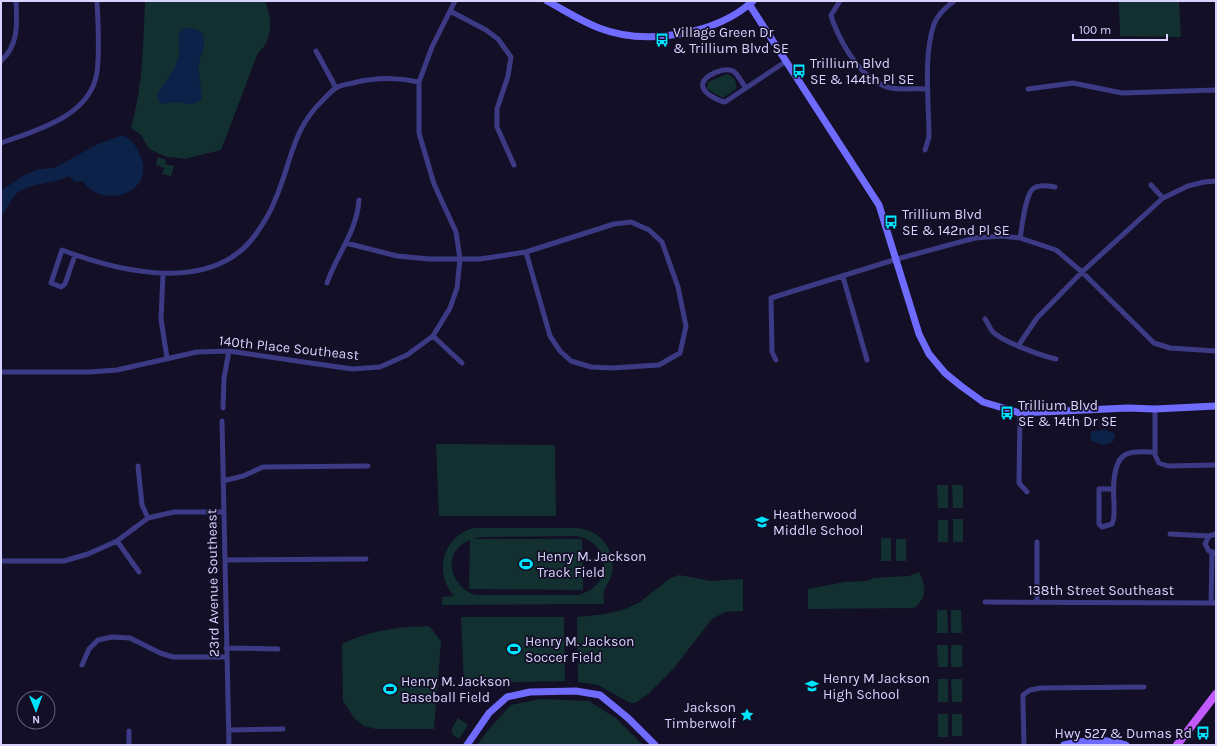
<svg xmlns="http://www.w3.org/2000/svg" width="1217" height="746" font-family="Karla,sans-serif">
  <rect width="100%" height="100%" fill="#130f26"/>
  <path fill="#12302f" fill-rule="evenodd" d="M 145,1 L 265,2 C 273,19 273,40 258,53 L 221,150 L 185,159 L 167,157 L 149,149 L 141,135 L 131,128 C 143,86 143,44 145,1 Z
    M 1119,1 L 1179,1 L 1181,37 L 1120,36 Z
    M 727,74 C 734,76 738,83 736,89 L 723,98 L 707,89 L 708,82 Z
    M 158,157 L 166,160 L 165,164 L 174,166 L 171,176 L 162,174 L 164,168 L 156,165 Z
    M 436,444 L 555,445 L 556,516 L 439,516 Z
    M 937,485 L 948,485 L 948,508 L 938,508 Z
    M 952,485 L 963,485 L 963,508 L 953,508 Z
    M 953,519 L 963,519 L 963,542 L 953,542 Z
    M 938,520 L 948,520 L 948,542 L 938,542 Z
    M 474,528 L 577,528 C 601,530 616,550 612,574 C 610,581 606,585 604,591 C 603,594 604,600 604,604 L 442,605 L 442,597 L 454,596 C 433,572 443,536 474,528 ZM 577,536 C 613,545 614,585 578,595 L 475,595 C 449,585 441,552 470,540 L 469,589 L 583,590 L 582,539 L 472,539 L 483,537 Z
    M 881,538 L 891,538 L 891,561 L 881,561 Z
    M 896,539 L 906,539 L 906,561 L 896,561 Z
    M 919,572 C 926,586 928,597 914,608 L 808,609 L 808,589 L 844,582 L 867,581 L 874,578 L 909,576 Z
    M 679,575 L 711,581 L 743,579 L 743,611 L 725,612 L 712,619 L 674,668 L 647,695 L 635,703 L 630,703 L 598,685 L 578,682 L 577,617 L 606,614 L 625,609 L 640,602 L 669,579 Z
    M 937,610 L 947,610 L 948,633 L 937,633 Z
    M 951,610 L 961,610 L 962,633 L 951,633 Z
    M 461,617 L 564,617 L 565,681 L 464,683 Z
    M 429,626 L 441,641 L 434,729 L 376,729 L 364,726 L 354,718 L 343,701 L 342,644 C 371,630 397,627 429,626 Z
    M 937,645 L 948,645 L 948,667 L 938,667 Z
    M 951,645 L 962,645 L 962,667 L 951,667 Z
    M 938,679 L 948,679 L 948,702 L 938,702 Z
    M 951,679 L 962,679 L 962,702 L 952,702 Z
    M 540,699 L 589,701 L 617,719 L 643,745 L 477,745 L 489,729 L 511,705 Z
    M 938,714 L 948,714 L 948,737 L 938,737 Z
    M 952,714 L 962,714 L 962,736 L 952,736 Z
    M 458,718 L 468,725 L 459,739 L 452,734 L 452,728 Z"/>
  <path fill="#0c2248" d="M 189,28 C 215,30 200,52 199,66 C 198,76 202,87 202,98 L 197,103 L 189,104 L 175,102 L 160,104 L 157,95 C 164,82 177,69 179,54 C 180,45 176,36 182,29 Z
    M 123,135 C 132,140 136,145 140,155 C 158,194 100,210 83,181 L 75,182 L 69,176 C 54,184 26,183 15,195 C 10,202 6,210 1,217 L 1,191 L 24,175 L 37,170 L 56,167 L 96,145 Z
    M 1106,430 L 1115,434 L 1113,442 L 1103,445 L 1092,441 L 1090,437 L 1091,433 L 1093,431 Z"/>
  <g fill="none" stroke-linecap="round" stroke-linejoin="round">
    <path stroke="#3d3a85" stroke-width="5" d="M 840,1 L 831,15 L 833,22 C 843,47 863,82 891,88 C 903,90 916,88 928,89
      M 450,11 L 486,30 L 498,39 L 511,57 L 508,76 L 497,109 L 497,127 L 514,165
      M 316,51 L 336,88
      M 1,61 C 19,45 17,23 16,1
      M 746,88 C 742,83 738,74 733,71 C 724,65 686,81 711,96 C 716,99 720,101 725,102 L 785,62
      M 1028,89 L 1073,83 L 1122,93 L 1216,90
      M 1,143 C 37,130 91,116 97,72 C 100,49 98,24 97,1
      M 925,150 L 929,137 C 929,103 923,56 934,24 C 938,14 946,7 954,1
      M 1151,185 L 1163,198
      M 1020,238 C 1022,228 1025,193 1034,188 C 1040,184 1049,186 1055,187
      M 346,243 L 397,256 L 429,259 L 480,259 L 526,252 L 614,224 L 631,222 L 649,230 L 662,242 L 678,287 L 686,326 L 680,353 L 659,365 L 612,368 L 591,367 L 571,361 L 560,351 L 550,336 L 526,252
      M 75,255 L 65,284 L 61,287 L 51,283 L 62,250 C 120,272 213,295 256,234 C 263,224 271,211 275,200 C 291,164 292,129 323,100 C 327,96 331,91 336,88 C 341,85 348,84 353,83 C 376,77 396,77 419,82
      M 163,274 L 161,319 L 167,358
      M 843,277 L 867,360
      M 327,283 C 337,254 357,231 359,200
      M 985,319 C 988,323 990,329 993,332 C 1003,342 1042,356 1056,359
      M 433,336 L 450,308 L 457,288 L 460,259 L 456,232 L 434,184 L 419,133 L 419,82 L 432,47 L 455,1
      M 1018,346 L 1037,318 L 1082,272 L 1154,343 L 1170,348 L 1216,351
      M 776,360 L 772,352 L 771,298 L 897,259 L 975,238 L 1001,236 L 1020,238 L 1056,250 L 1082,272 L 1163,198 L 1188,186 L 1204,182 L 1216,181
      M 1,372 L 90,372 L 117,370 L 197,352 L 229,351 L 352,369 L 380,367 L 407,355 L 433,336 L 462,363
      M 223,408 L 224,378 L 229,351
      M 1155,409 L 1155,455 L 1159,463 L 1168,466 L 1216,465
      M 1020,413 L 1019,483 L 1027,492
      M 222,421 L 229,745
      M 138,466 L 142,505 L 148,518
      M 223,481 L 243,476 L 263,467 L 368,466
      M 1114,489 L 1099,489 L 1099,524 L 1102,527 L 1112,524 C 1115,518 1114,510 1114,503 C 1113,489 1112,456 1130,453 C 1137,451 1147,452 1155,452
      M 1170,534 L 1209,536
      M 1216,534 L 1209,536 L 1205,544 L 1209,551 L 1216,553
      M 117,541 L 139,572
      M 1037,542 L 1037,602
      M 226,560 L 366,559
      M 1,561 L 64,561 L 88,554 L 117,541 L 148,518 L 174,512 L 224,512
      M 985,602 L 1216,603
      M 1211,603 L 1212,552
      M 226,648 L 278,649
      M 82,665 L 89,649 L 98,640 L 112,637 L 130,638 L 160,653 L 173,657 L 226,657
      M 229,730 L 283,729
      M 129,731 L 129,745
      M 1024,745 L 1023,701 L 1023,695 L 1030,690 L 1041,688 L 1144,687"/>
    <path stroke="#6f6bff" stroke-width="7" d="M 547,1 C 564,10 581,21 599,28 C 645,46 716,35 753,1
      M 749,4 L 879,205 L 919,334 L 929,354 L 945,373 L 961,386 L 983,402 L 1020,413 L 1128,408 L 1155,409 L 1216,406
      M 467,745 L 489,713 L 507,697 L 530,692 L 576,691 L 600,695 L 628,718 L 655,745
      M 1064,745 C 1084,740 1106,738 1126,745"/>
    <path stroke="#c25bff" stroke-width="8" d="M 1177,745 L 1216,694"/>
  </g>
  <defs>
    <g id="bus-bare" transform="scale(1.08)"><path d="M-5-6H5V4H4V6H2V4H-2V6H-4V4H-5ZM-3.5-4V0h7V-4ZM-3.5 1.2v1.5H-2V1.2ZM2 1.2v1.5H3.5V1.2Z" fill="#00e5ff" stroke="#130f26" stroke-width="2.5" paint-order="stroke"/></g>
    <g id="school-bare" transform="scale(1.08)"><path d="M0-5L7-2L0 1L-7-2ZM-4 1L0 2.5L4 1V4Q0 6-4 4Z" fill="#00e5ff" stroke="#130f26" stroke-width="2.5" paint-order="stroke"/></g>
    <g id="stadium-bare" transform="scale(1.08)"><path d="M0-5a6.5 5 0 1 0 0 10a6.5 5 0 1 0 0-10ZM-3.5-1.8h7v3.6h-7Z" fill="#00e5ff" stroke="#130f26" stroke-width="2.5" paint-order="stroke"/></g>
    <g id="sight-bare" transform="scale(1.08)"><path d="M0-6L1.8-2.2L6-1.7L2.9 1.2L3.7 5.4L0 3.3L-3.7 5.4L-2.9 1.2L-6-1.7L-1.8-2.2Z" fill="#00e5ff" stroke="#130f26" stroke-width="2.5" paint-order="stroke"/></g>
  </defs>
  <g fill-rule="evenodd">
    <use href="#bus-bare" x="662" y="40"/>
    <use href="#bus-bare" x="799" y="71"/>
    <use href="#bus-bare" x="891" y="222"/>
    <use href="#bus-bare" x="1007" y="413"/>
    <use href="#school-bare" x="762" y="522"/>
    <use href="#stadium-bare" x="526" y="564"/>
    <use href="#stadium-bare" x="514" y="649"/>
    <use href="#school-bare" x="812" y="686"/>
    <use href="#stadium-bare" x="390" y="689"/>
    <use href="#sight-bare" x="747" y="715"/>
    <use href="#bus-bare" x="1203" y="733"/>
  </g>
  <g text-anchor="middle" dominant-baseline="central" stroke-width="3.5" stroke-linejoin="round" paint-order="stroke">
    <g font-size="14" fill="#d9d4ff" stroke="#130f26" text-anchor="start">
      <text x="673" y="32">Village Green Dr<tspan x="673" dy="16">&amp; Trillium Blvd SE</tspan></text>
      <text x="810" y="63">Trillium Blvd<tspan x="810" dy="16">SE &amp; 144th Pl SE</tspan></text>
      <text x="902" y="214">Trillium Blvd<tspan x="902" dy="16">SE &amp; 142nd Pl SE</tspan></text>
      <text x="1018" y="405">Trillium Blvd<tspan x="1018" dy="16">SE &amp; 14th Dr SE</tspan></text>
      <text x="773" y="514">Heatherwood<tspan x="773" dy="16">Middle School</tspan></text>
      <text x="537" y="556">Henry M. Jackson<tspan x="537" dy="16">Track Field</tspan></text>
      <text x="525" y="641">Henry M. Jackson<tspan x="525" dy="16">Soccer Field</tspan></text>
      <text x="823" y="678">Henry M Jackson<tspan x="823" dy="16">High School</tspan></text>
      <text x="401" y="681">Henry M. Jackson<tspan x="401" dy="16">Baseball Field</tspan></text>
      <text x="736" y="707" text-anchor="end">Jackson<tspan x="736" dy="16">Timberwolf</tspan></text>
      <text x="1192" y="733" text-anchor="end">Hwy 527 &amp; Dumas Rd</text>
    </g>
    <g font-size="14" fill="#d9d4ff" stroke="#130f26">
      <text transform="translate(289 348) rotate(6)">140th Place Southeast</text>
      <text transform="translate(213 583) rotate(-91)">23rd Avenue Southeast</text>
      <text x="1101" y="590">138th Street Southeast</text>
    </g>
  </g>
  <rect width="1217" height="746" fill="none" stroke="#d9d4ff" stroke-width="4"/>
  <g transform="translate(36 710) rotate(179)"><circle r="19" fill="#130f26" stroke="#625e7d"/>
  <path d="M0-3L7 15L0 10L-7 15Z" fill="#00e5ff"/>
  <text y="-6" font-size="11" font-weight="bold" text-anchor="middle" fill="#d9d4ff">N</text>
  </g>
  <path d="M1073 34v6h94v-6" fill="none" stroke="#d9d4ff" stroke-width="2"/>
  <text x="1079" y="34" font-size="12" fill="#d9d4ff" stroke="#130f26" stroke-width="3" paint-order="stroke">100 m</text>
</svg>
